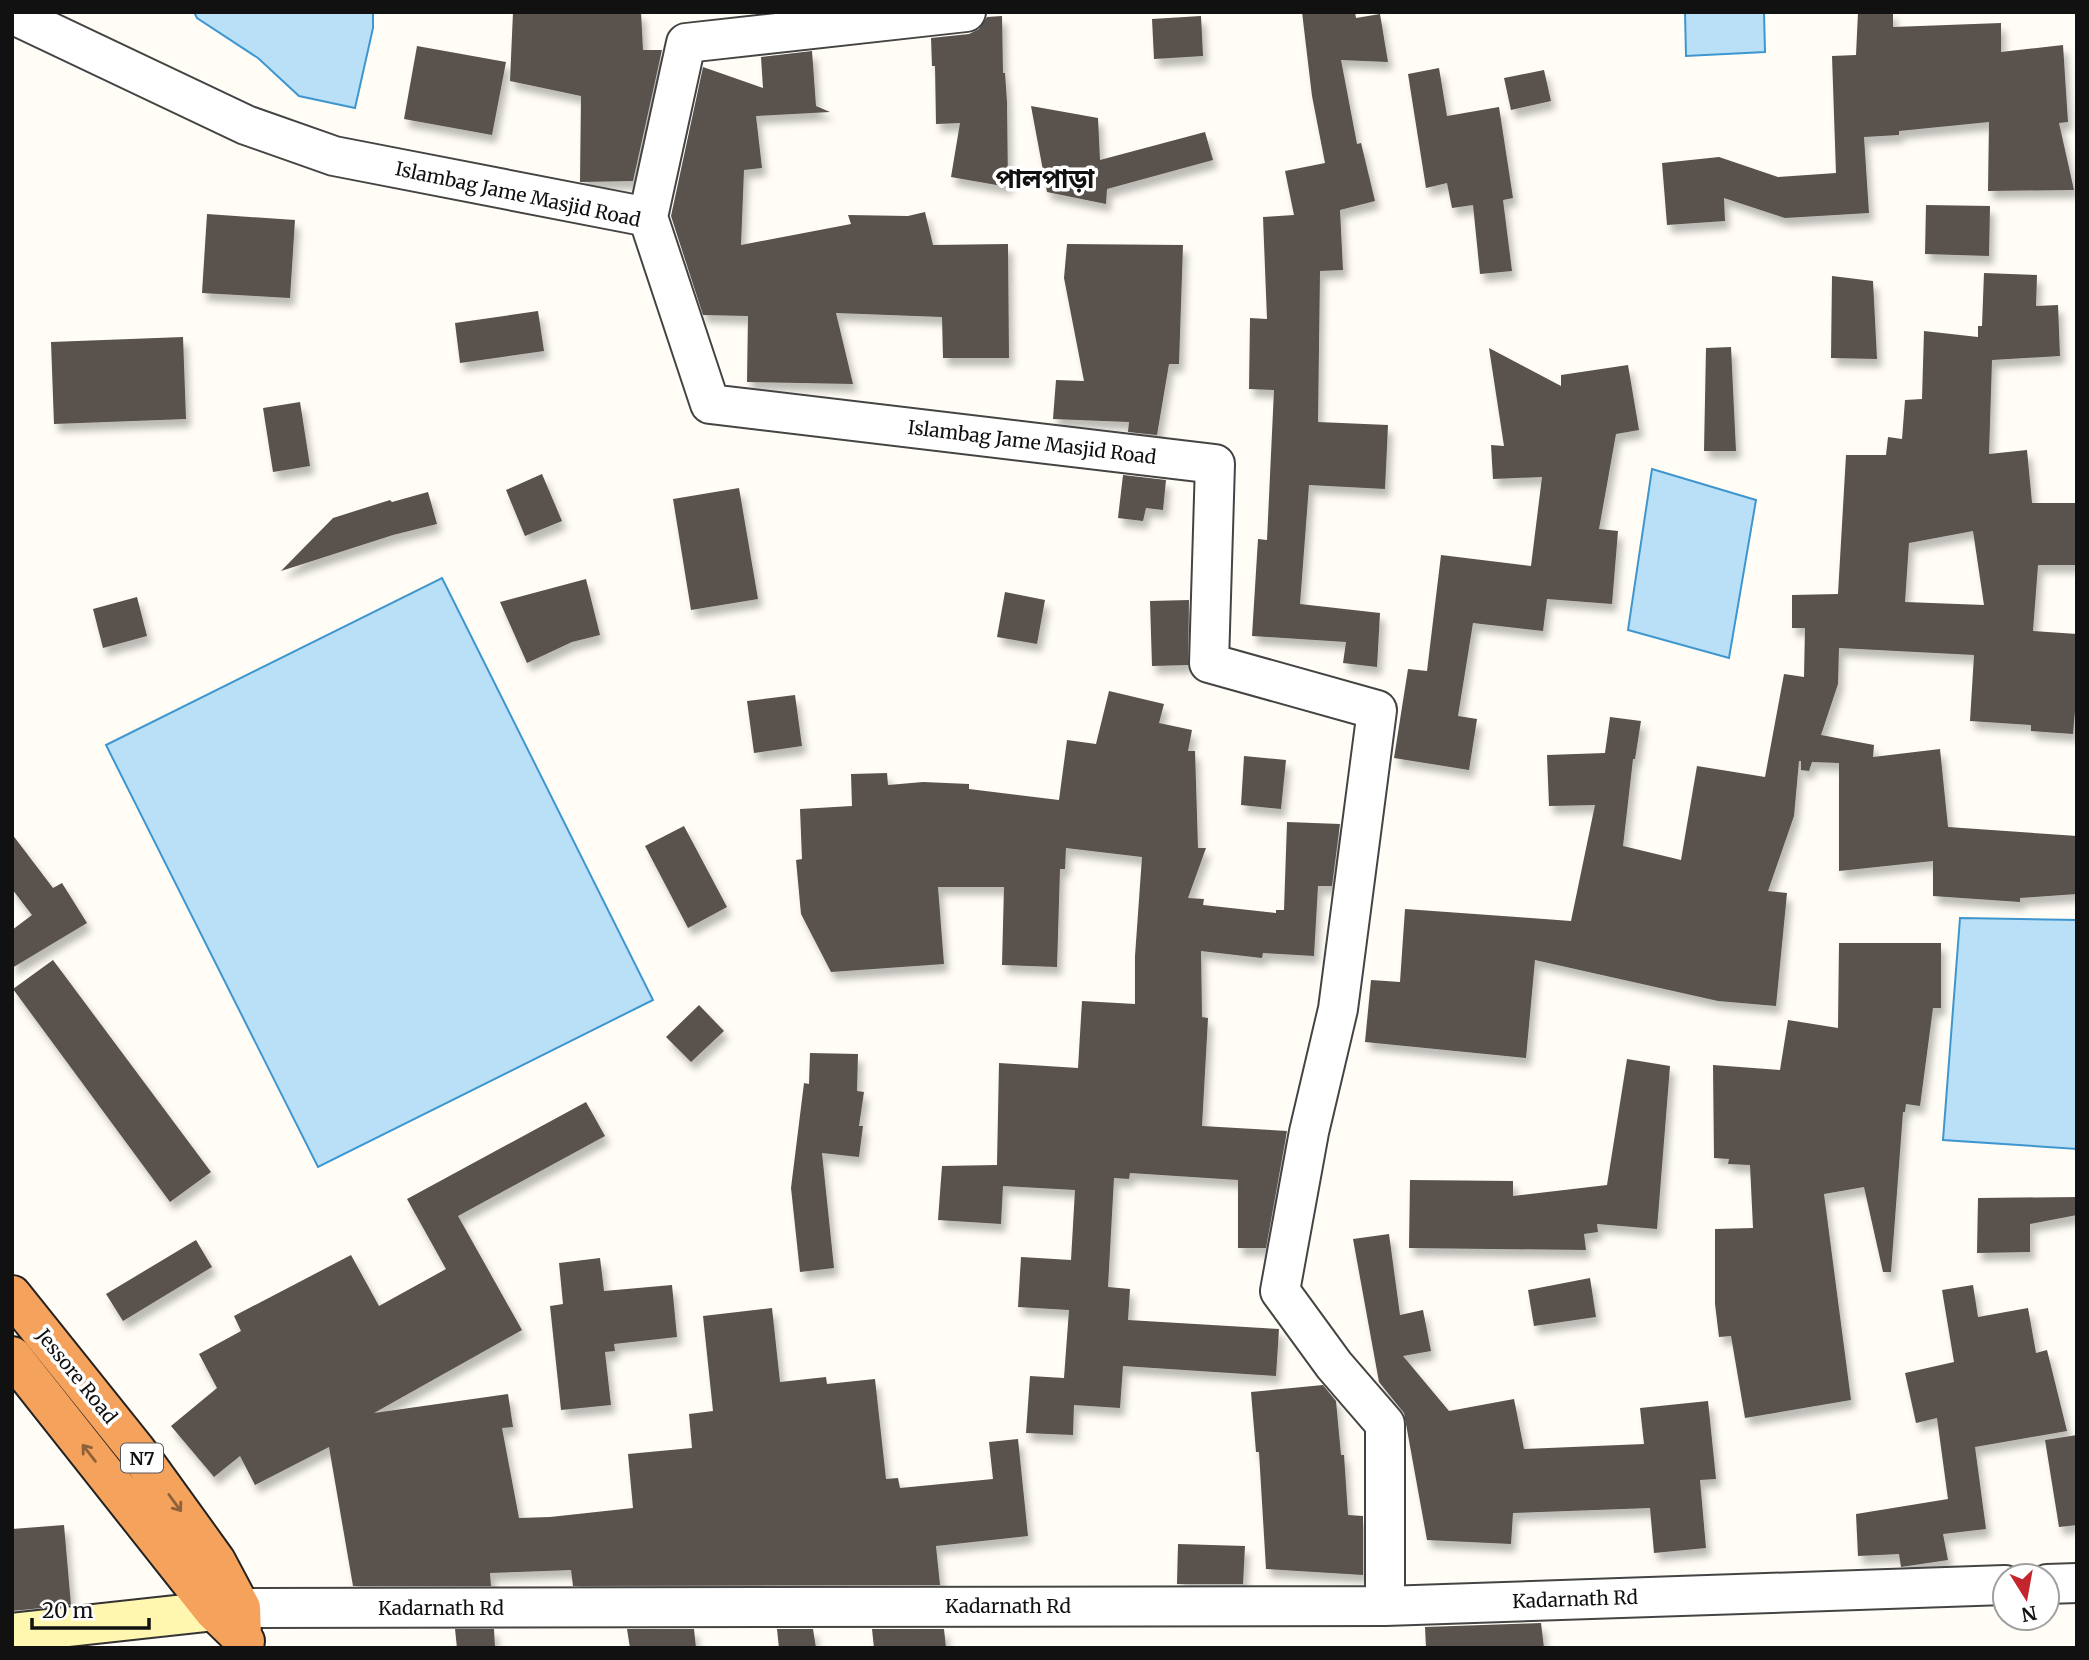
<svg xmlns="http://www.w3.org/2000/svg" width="2089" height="1660" font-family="Merriweather,'Noto Sans Bengali',serif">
  <defs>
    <filter id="shadow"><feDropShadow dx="4.5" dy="8" stdDeviation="3.5" flood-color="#0004"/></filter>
  </defs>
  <rect width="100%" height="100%" fill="#fffdf5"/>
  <path fill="#b9e0f7" stroke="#3f96cf" stroke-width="2" d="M 194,12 L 373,12 L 373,28 L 355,108 L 299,96 L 258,58 L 197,18 Z
    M 1685,12 L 1764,12 L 1765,52 L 1686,56 Z
    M 1652,469 L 1756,500 L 1729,658 L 1628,630 Z
    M 442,578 L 653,1000 L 318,1167 L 106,745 Z
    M 1960,918 L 2077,920 L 2077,1149 L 1943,1140 Z"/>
  <path fill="#5a524d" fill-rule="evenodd" filter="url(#shadow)" d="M 513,12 L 641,12 L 643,50 L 662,50 L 633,181 L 580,182 L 581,96 L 510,81 Z
    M 1302,12 L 1355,12 L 1356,18 L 1380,14 L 1388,62 L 1341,60 L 1357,144 L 1361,143 L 1375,201 L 1340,210 L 1343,270 L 1320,271 L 1318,422 L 1388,425 L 1385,489 L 1309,485 L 1300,604 L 1380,613 L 1377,667 L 1343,663 L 1346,642 L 1252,636 L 1258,539 L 1267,540 L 1274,390 L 1249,389 L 1250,318 L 1267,319 L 1263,217 L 1294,215 L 1285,171 L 1325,163 L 1312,96 Z
    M 1858,12 L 1893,12 L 1893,27 L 2001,23 L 2001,52 L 2063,45 L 2068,122 L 2059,123 L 2074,190 L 1988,191 L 1989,122 L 1899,131 L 1899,135 L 1864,137 L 1869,213 L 1785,218 L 1724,198 L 1725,221 L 1667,225 L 1662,163 L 1719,157 L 1778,177 L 1836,173 L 1832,56 L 1856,55 Z
    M 1002,16 L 1003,73 L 1005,73 L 1007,102 L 1008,187 L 951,177 L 960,123 L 936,124 L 935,66 L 932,66 L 931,38 L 969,34 L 979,29 L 987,17 Z
    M 1201,16 L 1203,56 L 1154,59 L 1152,19 Z
    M 417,46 L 506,62 L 492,135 L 404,119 Z
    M 812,51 L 816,106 L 830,112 L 756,116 L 762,168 L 744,170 L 741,245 L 851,224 L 848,215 L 908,216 L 925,212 L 933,245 L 1008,244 L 1009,358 L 943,358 L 942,317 L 836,313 L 853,384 L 747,382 L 748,316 L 703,315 L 671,216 L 703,67 L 763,88 L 761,57 Z
    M 1439,68 L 1447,116 L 1499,107 L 1513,198 L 1503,200 L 1512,271 L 1480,274 L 1473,205 L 1452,208 L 1447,183 L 1426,188 L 1408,74 Z
    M 1544,70 L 1551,101 L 1511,110 L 1504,78 Z
    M 1031,106 L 1098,118 L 1100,160 L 1205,132 L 1213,160 L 1107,189 L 1106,204 L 1047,192 Z
    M 1926,205 L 1990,206 L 1989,256 L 1925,254 Z
    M 207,214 L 295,220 L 290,298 L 202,293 Z
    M 1067,244 L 1183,245 L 1179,364 L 1169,364 L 1157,435 L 1128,432 L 1129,422 L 1053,419 L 1056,380 L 1084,381 L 1064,278 Z
    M 1984,273 L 2037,275 L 2036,306 L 2058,305 L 2060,356 L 1992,360 L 1989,454 L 2027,450 L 2032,503 L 2077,503 L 2077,565 L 2038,565 L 2033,631 L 2077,634 L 2077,689 L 2073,734 L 2031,731 L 2031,725 L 1970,721 L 1974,655 L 1839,648 L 1838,684 L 1821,735 L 1874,745 L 1873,757 L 1940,749 L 1948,827 L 2077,836 L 2077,894 L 2020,898 L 2020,902 L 1933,896 L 1933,861 L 1839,871 L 1839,763 L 1812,762 L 1809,771 L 1801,770 L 1801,761 L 1799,761 L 1794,816 L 1768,891 L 1787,893 L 1776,1006 L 1718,1001 L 1535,960 L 1526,1058 L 1365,1042 L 1371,980 L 1400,982 L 1405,909 L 1571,921 L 1595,805 L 1549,806 L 1547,755 L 1605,753 L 1610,717 L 1641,721 L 1635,759 L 1633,759 L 1623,846 L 1681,860 L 1697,766 L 1765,777 L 1784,674 L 1804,677 L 1805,628 L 1792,628 L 1792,595 L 1838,594 L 1846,455 L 1886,455 L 1888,437 L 1902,439 L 1905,400 L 1922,399 L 1924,331 L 1978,337 L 1978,326 L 1982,326 ZM 1973,531 L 1984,605 L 1905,602 L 1909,543 Z
    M 1832,276 L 1873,281 L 1877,359 L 1831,358 Z
    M 538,311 L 544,351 L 460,363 L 455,323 Z
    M 183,337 L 186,419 L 54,424 L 51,342 Z
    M 1731,347 L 1736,451 L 1704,451 L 1706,348 Z
    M 1489,348 L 1561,386 L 1561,375 L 1628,365 L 1639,430 L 1616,434 L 1599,529 L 1618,531 L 1612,604 L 1547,599 L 1543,631 L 1473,623 L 1458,716 L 1477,719 L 1469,770 L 1394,758 L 1408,669 L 1427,671 L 1441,555 L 1531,566 L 1542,477 L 1493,479 L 1491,445 L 1504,446 Z
    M 300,402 L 310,466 L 273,472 L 263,408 Z
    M 542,474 L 562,521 L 525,536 L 506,490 Z
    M 1123,475 L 1166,480 L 1163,510 L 1146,508 L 1143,521 L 1118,518 Z
    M 739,488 L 758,599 L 691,610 L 673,499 Z
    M 428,492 L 437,524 L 393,535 L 281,571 L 333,518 L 390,500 L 392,502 Z
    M 586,579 L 600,635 L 572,642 L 527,663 L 500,602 Z
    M 1005,592 L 1045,600 L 1037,644 L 997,637 Z
    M 137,597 L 147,636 L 103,648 L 93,609 Z
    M 1189,600 L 1188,665 L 1152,666 L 1150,601 Z
    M 1109,691 L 1164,704 L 1159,723 L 1192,730 L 1188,751 L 1195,751 L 1198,848 L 1206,848 L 1188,898 L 1204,899 L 1203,905 L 1276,913 L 1276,910 L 1284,910 L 1287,822 L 1340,824 L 1332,886 L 1318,886 L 1314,956 L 1263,953 L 1262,958 L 1201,951 L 1202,1017 L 1208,1018 L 1202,1126 L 1287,1131 L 1266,1248 L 1238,1248 L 1238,1180 L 1130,1173 L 1129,1179 L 1114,1178 L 1108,1287 L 1130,1289 L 1128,1320 L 1279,1329 L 1276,1376 L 1123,1366 L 1120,1408 L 1074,1405 L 1073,1435 L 1026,1433 L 1030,1376 L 1064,1378 L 1069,1310 L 1018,1307 L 1021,1257 L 1071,1260 L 1075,1190 L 1003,1186 L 1001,1224 L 938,1220 L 942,1166 L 997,1165 L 999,1063 L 1078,1068 L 1082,1001 L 1135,1004 L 1135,956 L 1142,857 L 1066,848 L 1065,869 L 1060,869 L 1057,967 L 1002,965 L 1004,887 L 938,887 L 944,964 L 831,972 L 801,914 L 796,860 L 802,859 L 800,809 L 852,806 L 851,774 L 887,773 L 888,785 L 923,782 L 969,784 L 969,789 L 1059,800 L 1067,740 L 1096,744 Z
    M 795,695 L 802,746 L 754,753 L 747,701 Z
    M 1244,756 L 1286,760 L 1281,809 L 1241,805 Z
    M 684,826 L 727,907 L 688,928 L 645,846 Z
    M 12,834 L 53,888 L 62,883 L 87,923 L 12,968 L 12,930 L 32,915 L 12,889 Z
    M 1839,943 L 1941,943 L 1941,1008 L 1933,1008 L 1920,1106 L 1906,1104 L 1905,1112 L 1903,1112 L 1891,1272 L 1883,1272 L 1864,1187 L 1824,1194 L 1851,1400 L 1745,1418 L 1731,1336 L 1719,1337 L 1715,1304 L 1715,1229 L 1753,1228 L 1750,1165 L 1728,1164 L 1729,1159 L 1714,1158 L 1713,1065 L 1780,1070 L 1788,1020 L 1838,1028 Z
    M 53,960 L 211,1172 L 170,1202 L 13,989 Z
    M 699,1005 L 724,1031 L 691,1062 L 666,1037 Z
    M 810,1053 L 858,1054 L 857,1091 L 864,1092 L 859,1126 L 863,1126 L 859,1157 L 822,1153 L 834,1268 L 800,1272 L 791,1188 L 804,1083 L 809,1084 Z
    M 1627,1059 L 1670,1066 L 1657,1229 L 1597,1224 L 1598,1232 L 1584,1234 L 1586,1250 L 1409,1248 L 1410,1180 L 1513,1181 L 1513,1196 L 1607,1185 Z
    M 586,1102 L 605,1136 L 458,1216 L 522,1330 L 374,1413 L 508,1394 L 513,1427 L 502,1428 L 519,1518 L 550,1517 L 633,1508 L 628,1454 L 692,1448 L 689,1414 L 713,1411 L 703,1316 L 772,1308 L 780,1382 L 826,1377 L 827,1384 L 875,1379 L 886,1479 L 898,1478 L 900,1488 L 993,1479 L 989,1442 L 1018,1439 L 1028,1536 L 936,1546 L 940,1585 L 573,1586 L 571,1570 L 490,1573 L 491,1586 L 353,1586 L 329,1447 L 255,1485 L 240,1456 L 214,1477 L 171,1426 L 217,1388 L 199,1354 L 241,1331 L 234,1316 L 351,1255 L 379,1306 L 446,1269 L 407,1199 Z
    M 2077,1197 L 2077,1215 L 2030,1224 L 2030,1252 L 1977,1253 L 1978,1198 Z
    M 1389,1234 L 1400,1315 L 1423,1310 L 1431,1351 L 1403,1356 L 1449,1411 L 1514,1399 L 1524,1449 L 1644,1444 L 1640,1408 L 1708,1401 L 1716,1479 L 1700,1480 L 1706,1548 L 1654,1553 L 1650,1508 L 1513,1513 L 1511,1544 L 1427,1540 L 1404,1413 L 1379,1382 L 1353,1239 Z
    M 196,1240 L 212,1267 L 123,1321 L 106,1294 Z
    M 600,1258 L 604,1291 L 672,1285 L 677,1337 L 614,1344 L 615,1351 L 605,1352 L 611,1405 L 561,1410 L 550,1306 L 563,1304 L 559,1263 Z
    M 1590,1278 L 1596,1317 L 1534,1326 L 1528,1290 Z
    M 1973,1285 L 1978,1317 L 2028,1308 L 2036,1353 L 2047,1350 L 2067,1431 L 1975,1447 L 1986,1529 L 1943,1534 L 1948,1560 L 1901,1567 L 1899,1554 L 1858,1556 L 1856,1514 L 1948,1499 L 1937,1418 L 1916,1423 L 1905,1373 L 1954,1362 L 1942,1290 Z
    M 1323,1385 L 1336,1401 L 1341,1455 L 1344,1455 L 1348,1515 L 1363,1516 L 1363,1575 L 1266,1569 L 1259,1452 L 1256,1452 L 1251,1392 Z
    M 2077,1435 L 2077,1525 L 2059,1527 L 2045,1440 Z
    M 64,1525 L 71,1605 L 12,1611 L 12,1529 Z
    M 1178,1544 L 1245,1546 L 1243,1584 L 1177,1584 Z
    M 1541,1623 L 1544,1648 L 1426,1648 L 1425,1627 Z
    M 455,1629 L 494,1629 L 495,1648 L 457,1648 Z
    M 627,1629 L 694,1629 L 696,1648 L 630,1648 Z
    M 777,1629 L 813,1629 L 816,1648 L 779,1648 Z
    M 872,1629 L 944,1629 L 946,1648 L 874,1648 Z"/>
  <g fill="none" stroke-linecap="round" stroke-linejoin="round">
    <g stroke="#444" stroke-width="42">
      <path id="street" d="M 12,14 L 246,125 L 334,156 L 648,217 L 710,404 L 1215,464 L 1209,663 L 1377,710 L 1338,1009 L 1309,1132 L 1280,1291 L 1334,1365 L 1385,1424 L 1385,1606
        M 648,217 L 686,43 L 966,12
        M 2047,1584 L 2077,1583
        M 241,1608 L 1385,1606 L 2005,1585"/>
    </g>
    <g stroke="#333" stroke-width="42">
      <path id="secondary" d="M 12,1633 L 241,1608"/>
    </g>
    <g stroke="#222" stroke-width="42">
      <path id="highway" d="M 12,1295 L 136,1450 L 216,1561 L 241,1608 L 242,1636
        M 12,1356 L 213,1610 L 245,1641"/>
    </g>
    <use href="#street" stroke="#fff" stroke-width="38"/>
    <use href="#secondary" stroke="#fff6b0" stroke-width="38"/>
    <use href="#highway" stroke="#f5a25d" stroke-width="38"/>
  </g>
  <defs><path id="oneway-shaft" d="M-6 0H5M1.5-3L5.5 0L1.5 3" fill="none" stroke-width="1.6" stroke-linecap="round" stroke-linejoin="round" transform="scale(1.75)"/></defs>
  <g stroke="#8e613b">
    <use href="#oneway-shaft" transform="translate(89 1453) rotate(-128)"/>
    <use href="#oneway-shaft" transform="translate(175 1503) rotate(54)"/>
  </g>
  <g text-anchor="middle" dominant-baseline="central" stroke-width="7" stroke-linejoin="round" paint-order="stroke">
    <rect fill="#fff" stroke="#585858" stroke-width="2" x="121" y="1443.5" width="42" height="29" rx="5"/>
    <g font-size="18" font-weight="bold" fill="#111">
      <text x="142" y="1458">N7</text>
    </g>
    <g font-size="19" fill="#111" stroke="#fff">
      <text transform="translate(518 194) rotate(12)">Islambag Jame Masjid Road</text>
      <text transform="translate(1032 442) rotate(7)">Islambag Jame Masjid Road</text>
      <text transform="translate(77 1376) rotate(51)">Jessore Road</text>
      <text transform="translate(1575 1599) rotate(-2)">Kadarnath Rd</text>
      <text x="1008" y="1606">Kadarnath Rd</text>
      <text x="441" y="1608">Kadarnath Rd</text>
    </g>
    <g font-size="26" font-weight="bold" fill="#111" stroke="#fff">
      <text x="1045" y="178">পালপাড়া</text>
    </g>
  </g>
  <rect width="2089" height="1660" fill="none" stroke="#111111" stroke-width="28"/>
  <g transform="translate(2026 1597) rotate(169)"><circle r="33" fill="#ffffff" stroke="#a0a0a0" stroke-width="2"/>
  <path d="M0-5L12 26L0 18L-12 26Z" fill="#c4262e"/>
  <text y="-10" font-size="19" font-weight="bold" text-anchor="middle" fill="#111111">N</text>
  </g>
  <path d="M32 1618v10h117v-10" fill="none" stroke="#111111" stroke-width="3.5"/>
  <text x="42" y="1618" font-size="21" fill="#111111" stroke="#ffffff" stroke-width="5" paint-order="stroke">20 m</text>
</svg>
